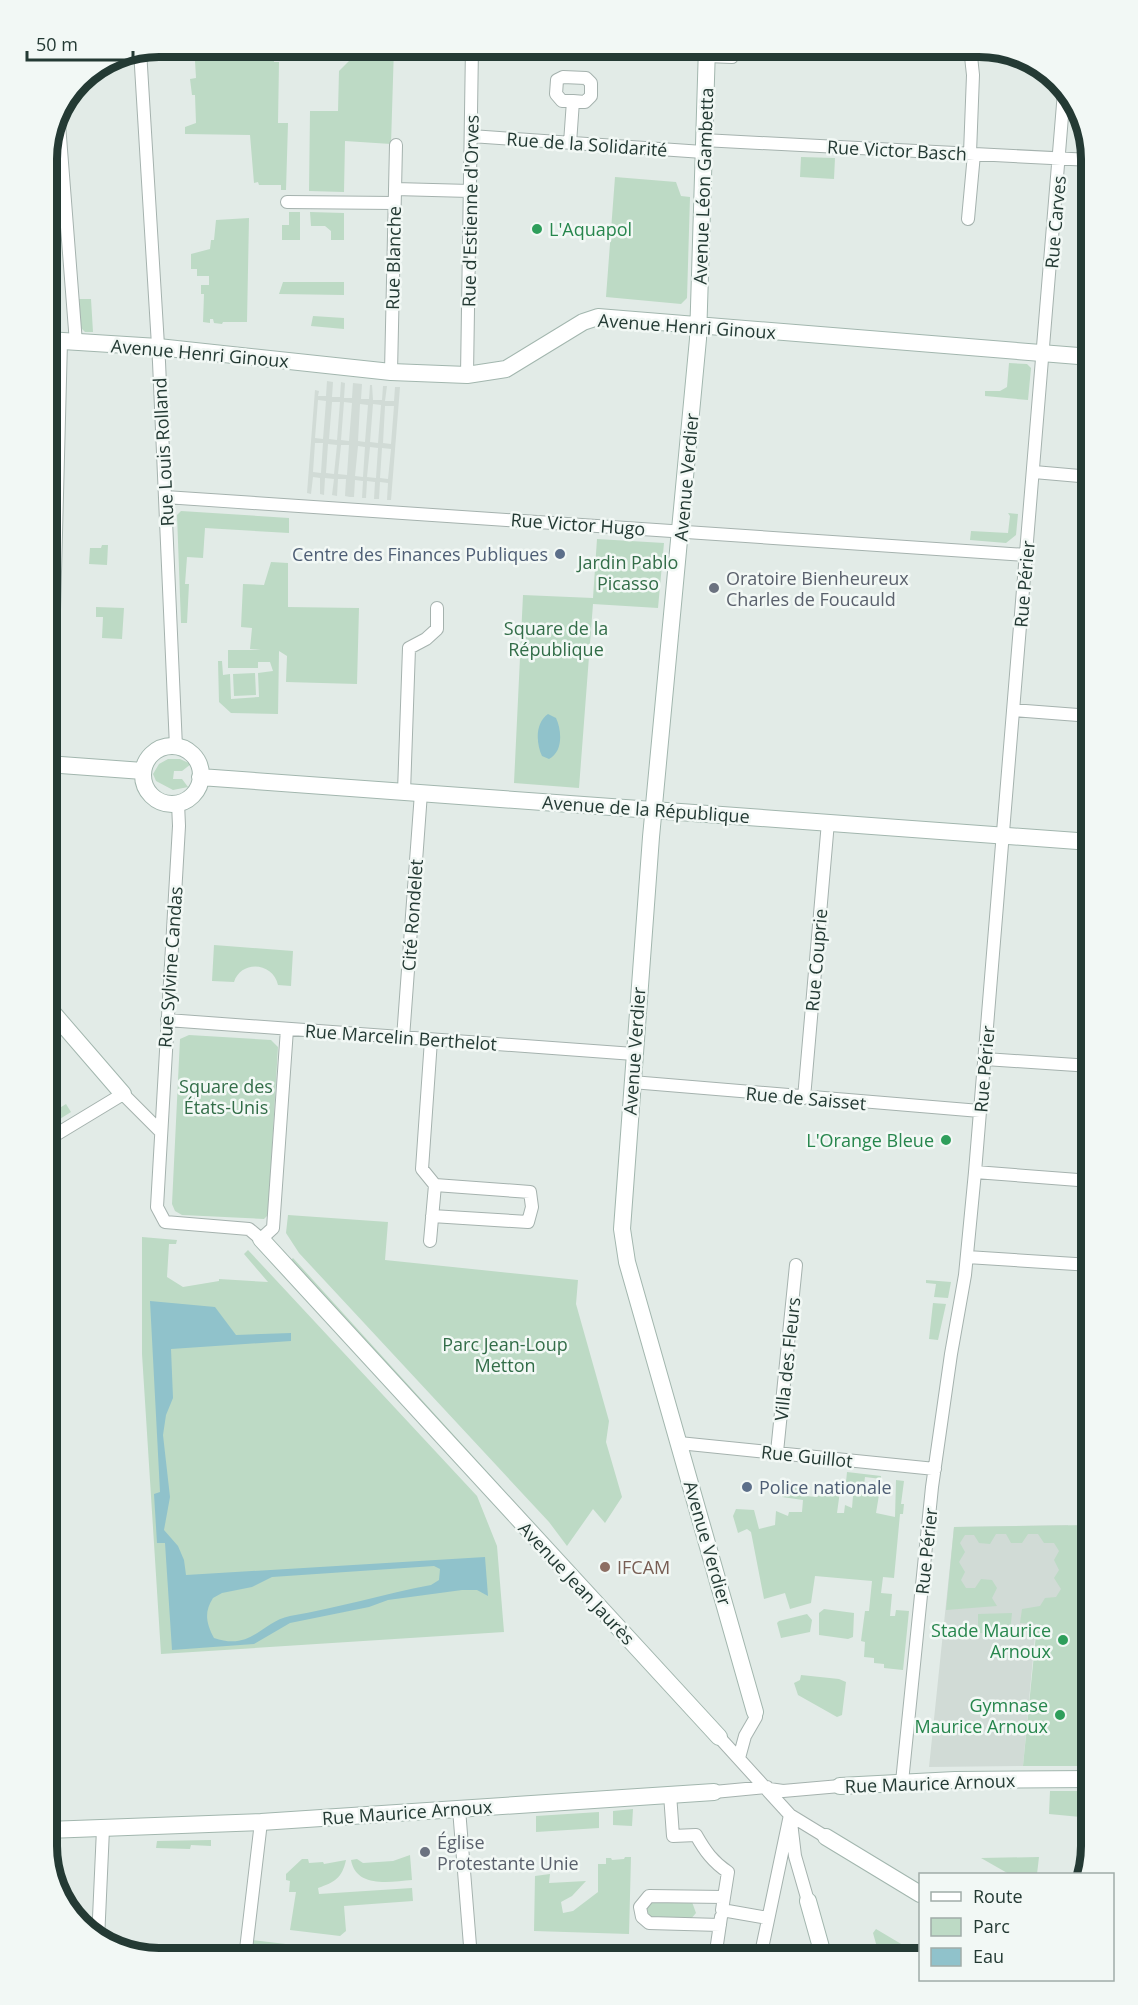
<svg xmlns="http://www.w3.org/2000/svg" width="1138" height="2005" font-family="'Open Sans',sans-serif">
  <rect width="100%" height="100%" fill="#e2ebe7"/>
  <path fill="#d1dbd6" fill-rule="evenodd" d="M 327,381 L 333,382 L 332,397 L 340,397 L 341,382 L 345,383 L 344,398 L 352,398 L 353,383 L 362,384 L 361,399 L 369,399 L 370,385 L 372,385 L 373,400 L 382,400 L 383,386 L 387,386 L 385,401 L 394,401 L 395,387 L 400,387 L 391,500 L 387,500 L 388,483 L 380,482 L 379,499 L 374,499 L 375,482 L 367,481 L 366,498 L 362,498 L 363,481 L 355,480 L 354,497 L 350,497 L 345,496 L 346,479 L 338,479 L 337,496 L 332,495 L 334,479 L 325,478 L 324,495 L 320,494 L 320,478 L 313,477 L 311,494 L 307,493 L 315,390 L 319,391 L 318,396 L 326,396 ZM 318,400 L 326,401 L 323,439 L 315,438 ZM 332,402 L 340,402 L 337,440 L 329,439 ZM 344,402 L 352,403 L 349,441 L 341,440 ZM 360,404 L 368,405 L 365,442 L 358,441 ZM 373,404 L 381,405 L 378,443 L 370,442 ZM 385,406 L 394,406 L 391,444 L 383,443 ZM 315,443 L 323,443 L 321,473 L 313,472 ZM 328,444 L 337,445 L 334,474 L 326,473 ZM 341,445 L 349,445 L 347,475 L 338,474 ZM 358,446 L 365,447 L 363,477 L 355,476 ZM 370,447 L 378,448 L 376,478 L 367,477 ZM 382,448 L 391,449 L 388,479 L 380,478 Z
    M 1068,1525 L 1061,1603 L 1036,1625 L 1023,1766 L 929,1767 L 954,1527 Z"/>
  <path fill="#bddac5" d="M 185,47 L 310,47 L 310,53 L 274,54 L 274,62 L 279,62 L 278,123 L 288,123 L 286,190 L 281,190 L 281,185 L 259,185 L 258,182 L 254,183 L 250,135 L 185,134 L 185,127 L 196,123 L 195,95 L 192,95 L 190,79 L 196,78 L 195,61 L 191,60 L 190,48 Z
    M 363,47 L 394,47 L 391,144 L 345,141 L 344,192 L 309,191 L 310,111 L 338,111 L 339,71 Z
    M 801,157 L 835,158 L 834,179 L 800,177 Z
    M 615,177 L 676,182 L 681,196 L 690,197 L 687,298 L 681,304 L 606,297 Z
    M 289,212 L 300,212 L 300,240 L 282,240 L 282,225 L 289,225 Z
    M 310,212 L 344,213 L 344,240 L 331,240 L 331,231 L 325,226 L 311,226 Z
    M 249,218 L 247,322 L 223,322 L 222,324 L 214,323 L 213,319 L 210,319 L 210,323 L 203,322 L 204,294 L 201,294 L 201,285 L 209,285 L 209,276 L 197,276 L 197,269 L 191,269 L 191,254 L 210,249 L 211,240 L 214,240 L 216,220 Z
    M 283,282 L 344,282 L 344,295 L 279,294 Z
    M 79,299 L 91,299 L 93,332 L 85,332 L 81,328 Z
    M 313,316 L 344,318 L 344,329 L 311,326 Z
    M 1009,363 L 1027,364 L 1031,368 L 1028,400 L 985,396 L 985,391 L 1000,391 L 1007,387 Z
    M 181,511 L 289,518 L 289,533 L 205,528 L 203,558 L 187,557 L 185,584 L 189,584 L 187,623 L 181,623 L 177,515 Z
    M 1008,513 L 1018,514 L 1016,535 L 1006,543 L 970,540 L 971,531 L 1008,533 L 1010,516 Z
    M 597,539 L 664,543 L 658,608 L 593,604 L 579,788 L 514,783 L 523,595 L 593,598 Z
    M 102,545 L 108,545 L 107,565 L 89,564 L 90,548 L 101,548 Z
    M 271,562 L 288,563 L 288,607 L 359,608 L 357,684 L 286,682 L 287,656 L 279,651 L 278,714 L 231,713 L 219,702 L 218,661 L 222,661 L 223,675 L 230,674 L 231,699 L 259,697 L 258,673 L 273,671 L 270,662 L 258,662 L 258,668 L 228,668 L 228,650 L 261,650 L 250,649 L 252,628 L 241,627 L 243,584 L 264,585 Z
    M 96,607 L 124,608 L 122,639 L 102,638 L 103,617 L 96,617 Z
    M 255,673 L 256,695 L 234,696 L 233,674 Z
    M 168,759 L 180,759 L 191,764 L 182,771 L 174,771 L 173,779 L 182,779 L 188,787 L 173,790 L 156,781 L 153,774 L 159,764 Z
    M 214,945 L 293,951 L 291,986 L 278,985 C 273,962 241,960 234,982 L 212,981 Z
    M 189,1035 L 271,1040 L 278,1047 L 268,1215 L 264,1219 L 182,1215 L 175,1211 L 172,1204 L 180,1039 Z
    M 66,1104 L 71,1112 L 47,1127 L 47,1112 L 50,1114 Z
    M 288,1215 L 388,1222 L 385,1260 L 578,1280 L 576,1304 L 609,1421 L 606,1442 L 622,1497 L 605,1523 L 593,1509 L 567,1546 L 549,1522 L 299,1253 L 286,1233 Z
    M 142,1237 L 177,1240 L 176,1244 L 169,1244 L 167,1277 L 183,1287 L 219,1281 L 219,1279 L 268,1282 L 244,1254 L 248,1250 L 477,1496 L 497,1546 L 504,1632 L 161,1654 L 142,1354 Z
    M 293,1258 L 501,1487 L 499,1489 L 291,1260 Z
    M 926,1280 L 951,1282 L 948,1298 L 934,1297 L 936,1284 L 926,1283 Z
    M 933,1303 L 946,1304 L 938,1340 L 929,1339 Z
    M 847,1472 L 881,1476 L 881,1479 L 865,1477 L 863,1493 L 879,1495 L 876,1513 L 895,1517 L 896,1480 L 904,1481 L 901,1504 L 904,1504 L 903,1514 L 900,1514 L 894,1578 L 883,1577 L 881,1593 L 892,1594 L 890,1616 L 895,1616 L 896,1610 L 909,1611 L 903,1670 L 884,1668 L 884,1664 L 874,1663 L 874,1658 L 864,1657 L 865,1642 L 861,1641 L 865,1611 L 869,1611 L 872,1581 L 815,1576 L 811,1603 L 790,1609 L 785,1593 L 764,1599 L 751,1532 L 747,1529 L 738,1533 L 733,1516 L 736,1509 L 754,1510 L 759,1529 L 775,1525 L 776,1511 L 788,1516 L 789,1512 L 802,1512 L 803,1500 L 782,1497 L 784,1482 L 806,1483 L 805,1496 L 817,1497 L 825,1489 L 840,1491 L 837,1513 L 844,1513 L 845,1505 L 852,1508 L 854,1484 L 846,1482 Z
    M 1091,1525 L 1091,1766 L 1023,1766 L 1037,1624 L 1020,1623 L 1022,1609 L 1040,1606 L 1045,1598 L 1056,1597 L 1061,1589 L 1054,1578 L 1059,1570 L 1054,1560 L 1059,1551 L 1054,1543 L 1044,1543 L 1038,1534 L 1028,1534 L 1022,1543 L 1011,1543 L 1006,1534 L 996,1534 L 990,1544 L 979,1543 L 974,1535 L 965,1535 L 960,1543 L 965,1552 L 959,1562 L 965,1572 L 961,1580 L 966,1588 L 975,1588 L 981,1579 L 992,1580 L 997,1588 L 992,1598 L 997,1606 L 946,1610 L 954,1527 Z
    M 824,1609 L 854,1613 L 853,1637 L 848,1639 L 819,1635 L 819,1613 Z
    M 1012,1613 L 1010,1633 L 978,1633 L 978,1614 Z
    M 807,1614 L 812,1620 L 810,1632 L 781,1638 L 777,1623 L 779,1621 Z
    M 801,1675 L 839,1679 L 846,1682 L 842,1715 L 837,1717 L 798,1695 L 794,1683 L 800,1680 Z
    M 1050,1791 L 1091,1791 L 1091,1818 L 1049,1814 Z
    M 633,1809 L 632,1826 L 613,1825 L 613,1811 Z
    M 599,1812 L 599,1828 L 536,1832 L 536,1816 Z
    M 211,1840 L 211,1846 L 191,1845 L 190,1849 L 156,1848 L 157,1841 Z
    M 410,1855 L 412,1880 C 389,1882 356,1888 351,1860 L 357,1859 L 363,1863 L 393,1861 Z
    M 625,1857 L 631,1857 L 629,1934 L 534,1931 L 535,1876 L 550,1874 L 549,1883 L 586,1881 L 572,1896 L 561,1902 L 563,1913 L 573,1911 L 598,1892 L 598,1864 L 606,1864 L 606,1858 L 611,1858 L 612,1860 L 624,1859 Z
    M 1039,1857 L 1037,1874 L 1009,1874 L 981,1858 Z
    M 302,1859 L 308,1859 L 309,1863 L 323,1862 L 324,1864 L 346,1860 C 342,1878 335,1882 318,1888 L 319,1894 L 412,1888 L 413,1901 L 344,1906 L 346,1931 L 340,1936 L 290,1930 L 296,1892 L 289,1892 L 290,1881 L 286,1880 L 286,1874 Z
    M 649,1901 L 692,1902 L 696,1913 L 690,1920 L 648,1918 L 643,1907 Z
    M 876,1929 L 908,1948 L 910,1945 L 920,1951 L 920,1958 L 880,1958 L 873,1933 Z
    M 252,1940 L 328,1949 L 327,1958 L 250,1958 Z"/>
  <path fill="#90c2cb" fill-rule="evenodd" d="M 548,714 L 556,718 C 562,731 563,752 549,759 L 542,756 C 536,743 535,723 548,714 Z
    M 150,1301 L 215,1307 L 236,1335 L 291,1333 L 291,1341 L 171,1349 L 173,1398 L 166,1415 L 163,1435 L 170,1497 L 164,1530 L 178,1546 L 184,1560 L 186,1575 L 485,1557 L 488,1596 L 477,1590 L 462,1590 L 388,1600 L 369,1607 L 290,1623 L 254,1644 L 172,1650 L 165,1543 L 157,1543 L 154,1494 L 160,1492 ZM 434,1566 L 440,1569 L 439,1580 L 431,1585 C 383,1594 338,1608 290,1616 C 261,1622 252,1651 214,1638 C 206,1623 204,1612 213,1598 L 222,1593 L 252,1587 L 272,1577 Z"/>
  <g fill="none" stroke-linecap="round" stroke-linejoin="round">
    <g stroke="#a5b2ae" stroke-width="14">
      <path id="street" d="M 970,47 L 973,75 L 970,153
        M 140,50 L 159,362 L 176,747
        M 707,56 L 732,57
        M 59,124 L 76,343
        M 471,136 L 703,152
        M 703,140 L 1091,160
        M 570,143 L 573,101 L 562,101 L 556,94 L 557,80 L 563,77 L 586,78 L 591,83 L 591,96 L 585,102 L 573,101
        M 395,189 L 470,191
        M 287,202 L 394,203
        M 968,219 L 974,154
        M 391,372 L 396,145
        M 467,375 L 472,47
        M 1034,472 L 1091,477
        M 165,497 L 1027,555
        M 1013,710 L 1091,716
        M 50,764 L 61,341
        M 404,792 L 409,648 L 426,639 L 437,629 L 437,608
        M 178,803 L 179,826 L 157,1207 L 165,1222 L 249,1229 L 261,1239 L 273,1228 L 287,1029
        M 167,1020 L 634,1054
        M 403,1038 L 421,793
        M 431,1040 L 422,1169 L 435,1185
        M 985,1059 L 1091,1066
        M 632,1082 L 980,1111
        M 804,1098 L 828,822
        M 47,1140 L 123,1094 L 160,1131
        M 975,1172 L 1091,1181
        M 432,1216 L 528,1222 L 532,1207 L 530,1192 L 435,1185
        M 430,1241 L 435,1185
        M 967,1257 L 1091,1265
        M 679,1443 L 935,1469
        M 777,1452 L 796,1265
        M 719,1737 L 790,1815 L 826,1837
        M 739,1758 L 745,1736 L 756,1717 L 755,1712
        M 902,1782 L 932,1487 L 951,1354 L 965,1275 L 975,1172 L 1064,92
        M 769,1789 L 783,1791 L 840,1786
        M 714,1792 L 767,1787
        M 670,1794 L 673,1836 L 696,1835 C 705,1851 713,1862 728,1872 L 722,1910 L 768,1918
        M 459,1809 L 471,1958
        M 791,1822 L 795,1856 L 808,1901
        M 720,1925 L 649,1923 L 642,1917 L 640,1907 L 649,1896 L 724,1897
        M 98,1940 L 103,1829
        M 245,1958 L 261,1822
        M 639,1958 L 654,1958
        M 715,1958 L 721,1917
        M 760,1958 L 790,1815"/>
    </g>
    <g stroke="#a2b6ae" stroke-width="18">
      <path id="secondary" d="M 707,47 L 698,339 L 651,837 L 622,1229 L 627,1262 L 755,1712
        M 47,340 L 158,347 L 391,372 L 467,375 L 506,369 L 583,322 L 598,317 L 1091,357
        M143 775a29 29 0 1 1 58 0a29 29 0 1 1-58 0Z
        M 47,764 L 143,771
        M 200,777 L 1091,842
        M 47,1006 L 123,1094
        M 261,1239 L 719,1737
        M 840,1786 L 955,1780 L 1091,1779
        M 47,1830 L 261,1822 L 714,1792
        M 826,1837 L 920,1894
        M 808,1901 L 824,1958"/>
    </g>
    <use href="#street" stroke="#fff" stroke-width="12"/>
    <use href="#secondary" stroke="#fff" stroke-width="16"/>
  </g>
  <g fill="#2e9e5b" stroke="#f2f8f5" stroke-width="2">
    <circle cx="537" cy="229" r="6"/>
    <circle cx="946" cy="1140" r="6"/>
    <circle cx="1063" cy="1640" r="6"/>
    <circle cx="1060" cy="1715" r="6"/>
  </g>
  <g fill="#5c6f8a" stroke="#f2f8f5" stroke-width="2">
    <circle cx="560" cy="554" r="6"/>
    <circle cx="747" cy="1487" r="6"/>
  </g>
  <g fill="#6b7280" stroke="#f2f8f5" stroke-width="2">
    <circle cx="714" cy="588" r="6"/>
    <circle cx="425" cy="1852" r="6"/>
  </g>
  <circle fill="#8d6e63" stroke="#f2f8f5" stroke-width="2" cx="605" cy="1567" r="6"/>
  <g text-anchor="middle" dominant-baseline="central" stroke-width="5" stroke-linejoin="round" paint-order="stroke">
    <g font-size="18" fill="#243a34" stroke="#f2f8f5">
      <text transform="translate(587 144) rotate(4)">Rue de la Solidarité</text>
      <text transform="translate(897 150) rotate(3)">Rue Victor Basch</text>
      <text transform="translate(703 186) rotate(-88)">Avenue Léon Gambetta</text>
      <text transform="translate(470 211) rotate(-89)">Rue d'Estienne d'Orves</text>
      <text transform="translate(1055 222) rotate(-85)">Rue Carves</text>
      <text transform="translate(393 258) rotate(-89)">Rue Blanche</text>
      <text transform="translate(687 326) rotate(4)">Avenue Henri Ginoux</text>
      <text transform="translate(200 353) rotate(5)">Avenue Henri Ginoux</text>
      <text transform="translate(163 452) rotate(-93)">Rue Louis Rolland</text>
      <text transform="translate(686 477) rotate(-85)">Avenue Verdier</text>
      <text transform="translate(578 524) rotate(4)">Rue Victor Hugo</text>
      <text transform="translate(1024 584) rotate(-85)">Rue Périer</text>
      <text transform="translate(646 809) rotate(4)">Avenue de la République</text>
      <text transform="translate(412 915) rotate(-86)">Cité Rondelet</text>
      <text transform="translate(816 960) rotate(-85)">Rue Couprie</text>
      <text transform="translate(170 967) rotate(-86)">Rue Sylvine Candas</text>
      <text transform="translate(401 1037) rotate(4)">Rue Marcelin Berthelot</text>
      <text transform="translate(634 1051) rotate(-86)">Avenue Verdier</text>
      <text transform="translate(984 1069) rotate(-85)">Rue Périer</text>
      <text transform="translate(806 1098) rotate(5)">Rue de Saisset</text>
      <text transform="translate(787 1359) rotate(-84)">Villa des Fleurs</text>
      <text transform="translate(807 1456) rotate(6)">Rue Guillot</text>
      <text transform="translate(708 1543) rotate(74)">Avenue Verdier</text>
      <text transform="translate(926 1551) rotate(-84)">Rue Périer</text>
      <text transform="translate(577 1583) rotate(47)">Avenue Jean Jaurès</text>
      <text transform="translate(930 1783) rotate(-2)">Rue Maurice Arnoux</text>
      <text transform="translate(407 1812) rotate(-4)">Rue Maurice Arnoux</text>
    </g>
    <g font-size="18" fill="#27864d" stroke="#f2f8f5" text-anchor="end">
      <text x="549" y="229" text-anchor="start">L'Aquapol</text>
      <text x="934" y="1140">L'Orange Bleue</text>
      <text x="1051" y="1630">Stade Maurice<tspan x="1051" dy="21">Arnoux</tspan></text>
      <text x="1048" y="1705">Gymnase<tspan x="1048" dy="21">Maurice Arnoux</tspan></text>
    </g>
    <g font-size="18" fill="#4e5e75" stroke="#f2f8f5" text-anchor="end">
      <text x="548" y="554">Centre des Finances Publiques</text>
      <text x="759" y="1487" text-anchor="start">Police nationale</text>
    </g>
    <g font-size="18" fill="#326d48" stroke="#f2f8f5">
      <text x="628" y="562">Jardin Pablo<tspan x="628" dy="21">Picasso</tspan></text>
      <text x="556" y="628">Square de la<tspan x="556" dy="21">République</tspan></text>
      <text x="226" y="1086">Square des<tspan x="226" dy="21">États-Unis</tspan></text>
      <text x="505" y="1344">Parc Jean-Loup<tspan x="505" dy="21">Metton</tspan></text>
    </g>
    <g font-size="18" fill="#5b616d" stroke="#f2f8f5" text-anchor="start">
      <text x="726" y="578">Oratoire Bienheureux<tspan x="726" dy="21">Charles de Foucauld</tspan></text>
      <text x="437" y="1842">Église<tspan x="437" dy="21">Protestante Unie</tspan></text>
    </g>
    <g font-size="18" fill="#785e54" stroke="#f2f8f5" text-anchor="start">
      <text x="617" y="1567">IFCAM</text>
    </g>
  </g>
  <path d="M0 0H1138V2005H0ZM159 57H979A102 102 0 0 1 1081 159V1846A102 102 0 0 1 979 1948H159A102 102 0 0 1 57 1846V159A102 102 0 0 1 159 57Z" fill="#f2f8f5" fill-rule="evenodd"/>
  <path fill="none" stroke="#243a34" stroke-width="8" d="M159 57H979A102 102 0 0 1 1081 159V1846A102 102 0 0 1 979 1948H159A102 102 0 0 1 57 1846V159A102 102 0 0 1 159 57Z"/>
  <rect x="919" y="1873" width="195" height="108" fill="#f2f8f5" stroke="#a0aca8" stroke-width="1.5"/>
  <rect x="931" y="1892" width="30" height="9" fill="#ffffff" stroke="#a0aca8" stroke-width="1.5"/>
  <text x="973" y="1903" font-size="18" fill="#243a34">Route</text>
  <rect x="931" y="1918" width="30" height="18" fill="#bddac5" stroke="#a0aca8" stroke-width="1.5"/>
  <text x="973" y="1933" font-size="18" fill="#243a34">Parc</text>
  <rect x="931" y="1948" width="30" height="18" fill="#90c2cb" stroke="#a0aca8" stroke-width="1.5"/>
  <text x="973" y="1963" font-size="18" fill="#243a34">Eau</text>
  <path d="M27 51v9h106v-9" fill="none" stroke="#243a34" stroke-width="3"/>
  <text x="36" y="51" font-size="18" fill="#243a34" stroke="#f2f8f5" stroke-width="4.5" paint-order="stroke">50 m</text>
</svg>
